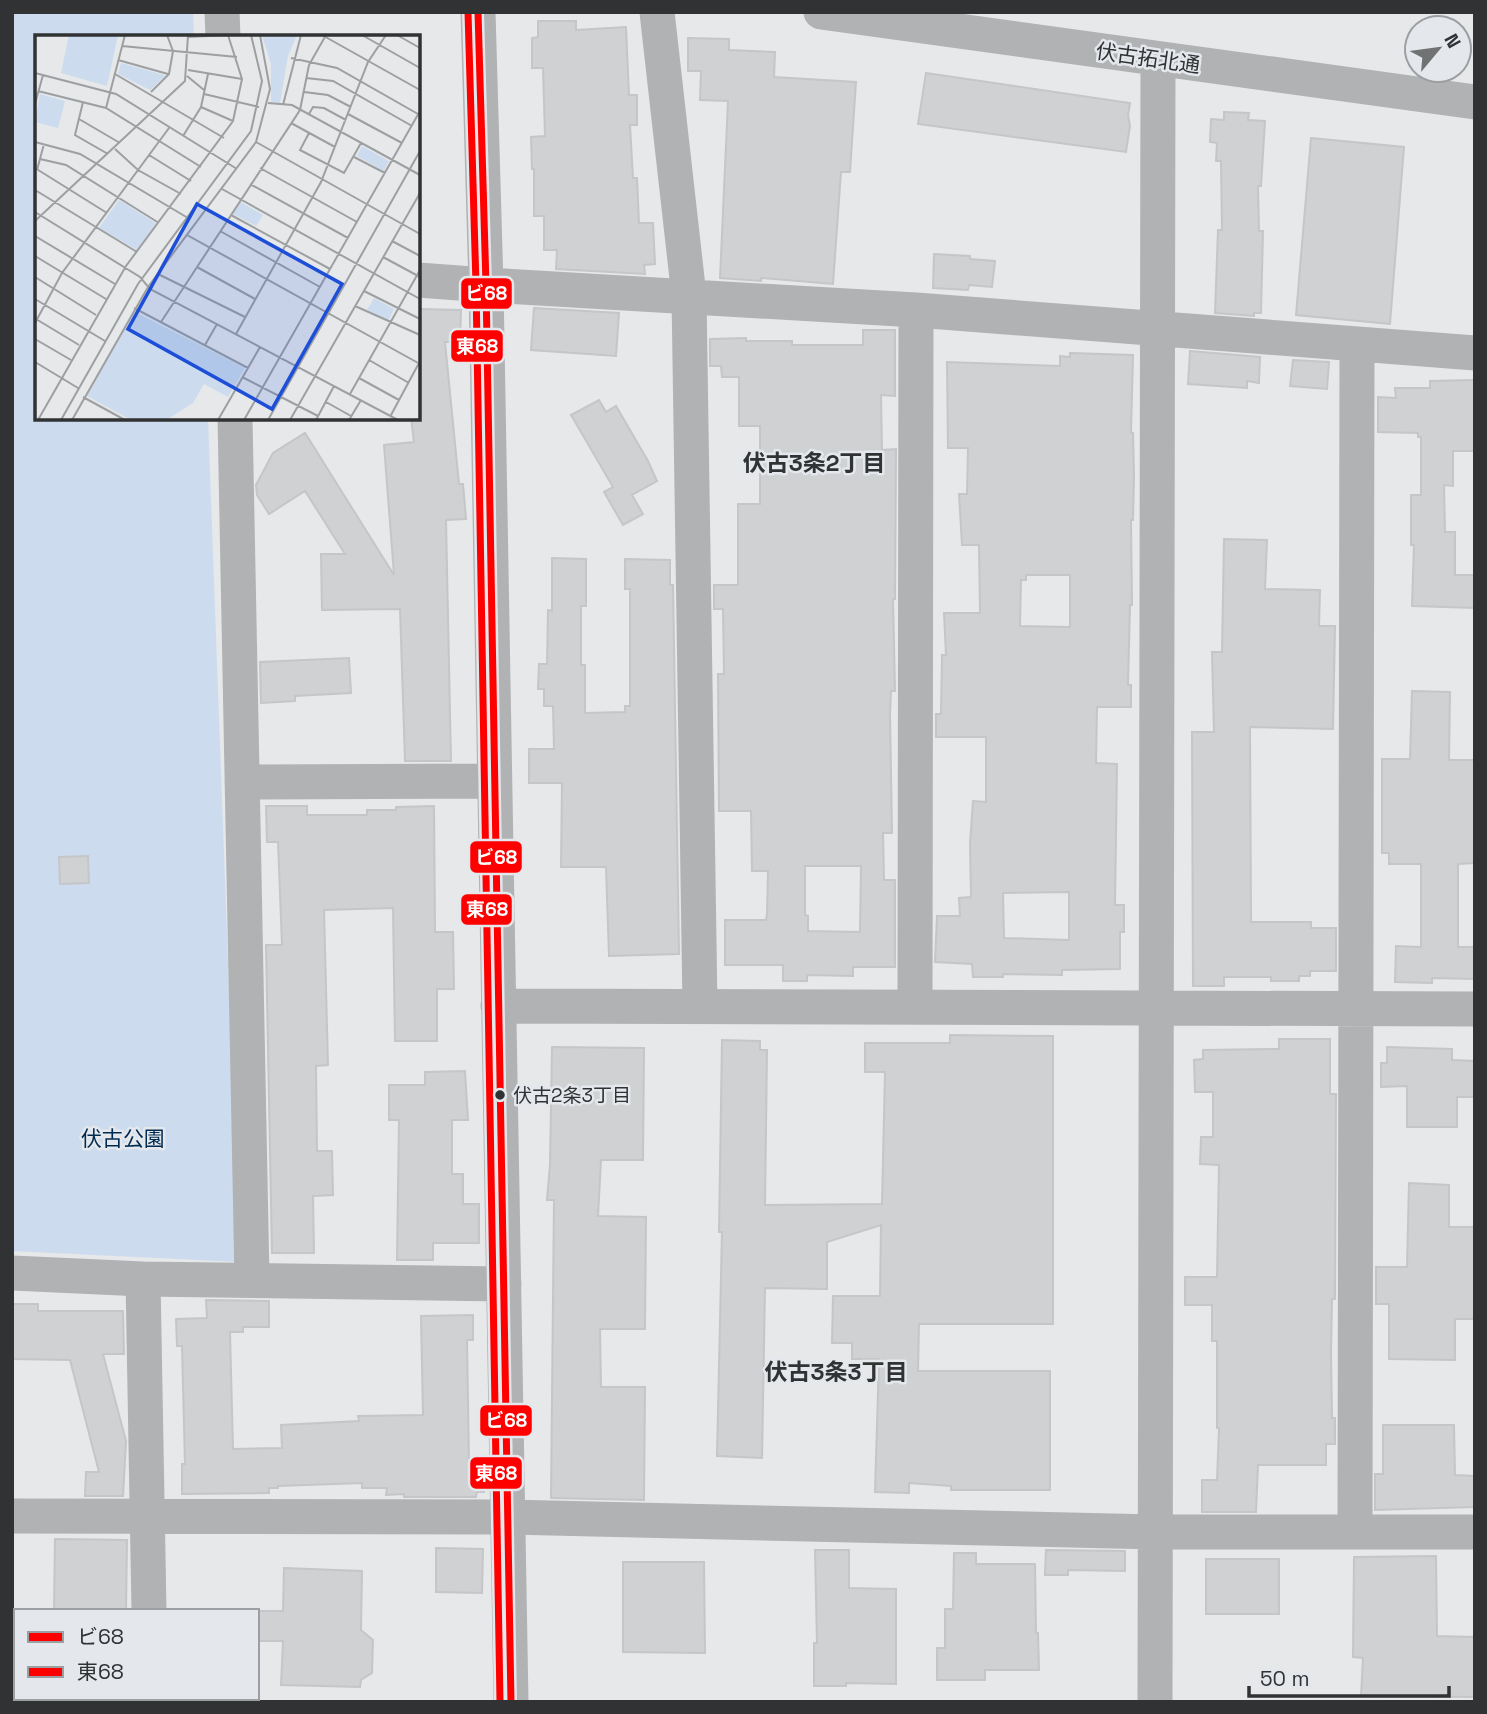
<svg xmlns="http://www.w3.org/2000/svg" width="1487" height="1714" font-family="'Space Grotesk','Noto Sans JP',sans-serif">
  <rect width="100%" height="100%" fill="#e6e8ea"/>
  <path fill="#ccdcee" d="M 12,12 L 193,12 L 194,37 L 37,37 L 37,418 L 208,418 L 239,1262 L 12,1251 Z"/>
  <path fill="#cfd1d2" stroke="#c4c6c8" stroke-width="2" fill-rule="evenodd" d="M 538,21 L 576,21 L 576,30 L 626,27 L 629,95 L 637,95 L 637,125 L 630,125 L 633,178 L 637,178 L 639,223 L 653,223 L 655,264 L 644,265 L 645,274 L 556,269 L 557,250 L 544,250 L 544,216 L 534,216 L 534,169 L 532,169 L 531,137 L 545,136 L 543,68 L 532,68 L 532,38 L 538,37 Z
    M 688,38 L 729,39 L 729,50 L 775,52 L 774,77 L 856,82 L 850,172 L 841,172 L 833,284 L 761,278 L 761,281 L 720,278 L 728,101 L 700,100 L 701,71 L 688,71 Z
    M 926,73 L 1130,103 L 1128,115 L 1130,126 L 1126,152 L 918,124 Z
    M 1224,112 L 1249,113 L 1248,120 L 1265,121 L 1261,186 L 1258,186 L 1259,231 L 1263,231 L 1261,313 L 1254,313 L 1254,316 L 1215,313 L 1218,230 L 1222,230 L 1221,161 L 1216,161 L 1217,143 L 1210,142 L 1211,119 L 1224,120 Z
    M 1311,138 L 1404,147 L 1390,324 L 1296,315 Z
    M 934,254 L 970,256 L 970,259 L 995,261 L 992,287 L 969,285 L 968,290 L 933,288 Z
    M 534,308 L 619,313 L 616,356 L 531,350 Z
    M 418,309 L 461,310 L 460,342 L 445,342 L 459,484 L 463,484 L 466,519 L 446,520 L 451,761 L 405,761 L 400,609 L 322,610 L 321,554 L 345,554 L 305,491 L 269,514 L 257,495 L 256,485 L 273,453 L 305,433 L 394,575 L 384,445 L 414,442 L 411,418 L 418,418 Z
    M 863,330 L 895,330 L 895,396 L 881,395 L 882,450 L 896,449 L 895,599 L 893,599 L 895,691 L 891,691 L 890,714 L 892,833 L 883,833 L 884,880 L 895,880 L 895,967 L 853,967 L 853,976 L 807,975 L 807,981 L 783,981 L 783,965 L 725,965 L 725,920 L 766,920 L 767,914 L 768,871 L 752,871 L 751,811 L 719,811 L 718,674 L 724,674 L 723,609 L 714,609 L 714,585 L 738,585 L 738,504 L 760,504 L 760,426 L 739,426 L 739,377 L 722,377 L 721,366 L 710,366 L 710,339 L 746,338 L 746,341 L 792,341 L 792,345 L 863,345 ZM 805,866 L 861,866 L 860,932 L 808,931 L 808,916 L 805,915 Z
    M 1190,351 L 1260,357 L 1259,383 L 1247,381 L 1247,388 L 1188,384 Z
    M 1070,353 L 1133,355 L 1131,433 L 1133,433 L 1134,476 L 1133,520 L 1131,520 L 1132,605 L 1130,605 L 1128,685 L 1131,685 L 1131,707 L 1097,707 L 1096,763 L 1117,764 L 1115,905 L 1124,905 L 1124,932 L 1120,932 L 1120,969 L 1062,970 L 1062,975 L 1003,974 L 1003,977 L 973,977 L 972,964 L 935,962 L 937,916 L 960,916 L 959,898 L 971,897 L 970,844 L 973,801 L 986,802 L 986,737 L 936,737 L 936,714 L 941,714 L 942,655 L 946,655 L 944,613 L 980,613 L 979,545 L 962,545 L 959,494 L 967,494 L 968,448 L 948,448 L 947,362 L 1060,366 L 1060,356 L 1070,357 ZM 1026,575 L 1070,575 L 1070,627 L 1020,626 L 1021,580 L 1026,580 ZM 1069,892 L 1069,940 L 1004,938 L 1003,893 Z
    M 1293,360 L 1329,362 L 1327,389 L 1290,386 Z
    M 1475,380 L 1475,451 L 1453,451 L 1453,486 L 1444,485 L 1445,532 L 1455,532 L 1455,575 L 1475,575 L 1475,608 L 1412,606 L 1414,545 L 1411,545 L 1411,495 L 1421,495 L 1421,437 L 1418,437 L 1418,433 L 1378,432 L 1378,397 L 1396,398 L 1395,388 L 1430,388 L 1430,381 Z
    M 599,400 L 606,412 L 616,406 L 648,461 L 657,481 L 632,495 L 643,514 L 623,525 L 604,492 L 613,487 L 571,415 Z
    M 1224,539 L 1267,540 L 1265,589 L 1320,590 L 1319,626 L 1335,626 L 1333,729 L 1250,727 L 1251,922 L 1311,922 L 1311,928 L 1336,928 L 1336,971 L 1310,971 L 1310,976 L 1299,976 L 1299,981 L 1271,981 L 1271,977 L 1224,977 L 1224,986 L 1193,986 L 1192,732 L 1214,732 L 1212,652 L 1222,652 Z
    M 552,558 L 586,559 L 586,606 L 581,606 L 581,665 L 585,665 L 585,713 L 625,712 L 625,706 L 630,706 L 630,589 L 625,589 L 625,559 L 670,560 L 670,585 L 673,585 L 679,954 L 609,956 L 606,867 L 561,867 L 562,783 L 529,783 L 529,749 L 554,749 L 553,706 L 544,706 L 544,689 L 538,689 L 539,664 L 547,664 L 548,610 L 552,611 Z
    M 349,658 L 351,693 L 295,696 L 295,701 L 261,703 L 260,662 Z
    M 1412,691 L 1450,692 L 1449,760 L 1475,760 L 1475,863 L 1458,864 L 1458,947 L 1475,947 L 1475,979 L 1432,978 L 1432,983 L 1395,982 L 1396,946 L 1421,947 L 1421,864 L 1389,864 L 1389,853 L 1382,853 L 1382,759 L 1410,759 Z
    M 266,806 L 307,806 L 307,815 L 367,815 L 367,810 L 396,810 L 396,807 L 434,806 L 435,932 L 453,932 L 454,989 L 437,989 L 437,1041 L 395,1041 L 393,908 L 324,910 L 328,1065 L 316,1066 L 317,1151 L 332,1151 L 333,1195 L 313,1196 L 314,1253 L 272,1253 L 266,945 L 282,945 L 278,842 L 267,842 Z
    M 88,856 L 89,883 L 60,884 L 59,857 Z
    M 950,1035 L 1053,1036 L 1053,1324 L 919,1324 L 918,1371 L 1050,1371 L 1050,1490 L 951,1490 L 951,1486 L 909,1483 L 909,1493 L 875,1492 L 879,1359 L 852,1359 L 852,1343 L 832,1343 L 833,1296 L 880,1296 L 881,1225 L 827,1242 L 827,1289 L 765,1288 L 762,1458 L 717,1456 L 722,1232 L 719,1232 L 722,1040 L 760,1041 L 760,1050 L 767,1050 L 765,1205 L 882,1204 L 885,1072 L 865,1072 L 865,1043 L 950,1043 Z
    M 1279,1039 L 1330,1039 L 1330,1094 L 1336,1094 L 1335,1299 L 1332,1299 L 1331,1353 L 1332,1418 L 1335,1418 L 1335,1444 L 1326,1444 L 1326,1465 L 1258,1465 L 1256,1512 L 1202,1512 L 1202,1480 L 1217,1480 L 1219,1428 L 1217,1428 L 1217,1341 L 1212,1341 L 1212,1305 L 1185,1305 L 1185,1277 L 1217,1277 L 1219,1165 L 1200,1164 L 1201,1137 L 1213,1137 L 1213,1092 L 1195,1092 L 1194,1060 L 1203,1059 L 1203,1050 L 1279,1049 Z
    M 552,1047 L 644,1048 L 643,1160 L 601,1160 L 598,1216 L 646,1217 L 645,1329 L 600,1329 L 601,1387 L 645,1387 L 644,1500 L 551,1498 L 554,1200 L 547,1200 L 550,1164 Z
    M 1387,1047 L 1452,1049 L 1452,1060 L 1475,1061 L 1475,1097 L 1457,1097 L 1457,1127 L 1407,1127 L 1407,1086 L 1381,1087 L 1381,1063 L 1387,1063 Z
    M 465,1071 L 468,1120 L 452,1120 L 452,1174 L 463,1174 L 463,1204 L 479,1204 L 479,1243 L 433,1243 L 433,1260 L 397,1260 L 399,1120 L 389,1120 L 389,1085 L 425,1085 L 425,1072 Z
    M 1409,1183 L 1449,1185 L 1449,1227 L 1475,1227 L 1475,1319 L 1455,1319 L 1455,1360 L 1389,1359 L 1389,1304 L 1376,1304 L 1376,1267 L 1407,1267 Z
    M 206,1300 L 269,1301 L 269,1327 L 243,1327 L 243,1332 L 230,1332 L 233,1449 L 282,1448 L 281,1425 L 359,1421 L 358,1416 L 423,1415 L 421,1316 L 473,1315 L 473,1340 L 467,1340 L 469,1465 L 483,1465 L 484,1492 L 477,1492 L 476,1497 L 404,1497 L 404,1494 L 386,1495 L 387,1488 L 362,1488 L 362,1483 L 278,1486 L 278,1488 L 269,1488 L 269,1493 L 182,1494 L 182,1464 L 185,1464 L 182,1346 L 177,1346 L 176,1319 L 207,1318 Z
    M 12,1304 L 38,1304 L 38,1311 L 123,1311 L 124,1354 L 103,1354 L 126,1441 L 123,1496 L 85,1496 L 86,1472 L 99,1472 L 70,1360 L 12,1359 Z
    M 1383,1425 L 1454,1425 L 1455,1475 L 1475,1476 L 1475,1507 L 1375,1510 L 1375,1474 L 1383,1474 Z
    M 55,1539 L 127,1540 L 126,1611 L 54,1611 Z
    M 436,1548 L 483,1549 L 482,1593 L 436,1592 Z
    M 815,1550 L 849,1550 L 849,1588 L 896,1589 L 896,1684 L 846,1683 L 846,1686 L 814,1686 L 814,1643 L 817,1643 Z
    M 1046,1550 L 1125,1551 L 1125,1571 L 1068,1570 L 1068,1575 L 1045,1575 Z
    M 954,1553 L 976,1553 L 976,1564 L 1035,1564 L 1036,1633 L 1038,1633 L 1039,1670 L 985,1670 L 985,1680 L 937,1680 L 937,1648 L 945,1648 L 945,1609 L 953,1609 Z
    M 1436,1556 L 1437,1636 L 1475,1637 L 1475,1697 L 1361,1696 L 1363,1658 L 1353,1657 L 1354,1557 Z
    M 1206,1559 L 1279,1559 L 1279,1614 L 1206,1614 Z
    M 623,1562 L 704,1562 L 705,1653 L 623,1652 Z
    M 284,1568 L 362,1571 L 361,1630 L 373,1640 L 372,1673 L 361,1680 L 360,1687 L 281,1685 L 283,1641 L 257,1641 L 257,1611 L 283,1611 Z"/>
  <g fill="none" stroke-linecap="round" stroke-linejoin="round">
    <path stroke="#b1b2b3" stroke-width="35" d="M 222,12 L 223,37
      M 478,12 L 486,285 L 511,1702
      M 657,12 L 689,296 L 700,1006
      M 821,12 L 1475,102
      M 418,280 L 486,285 L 916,310 L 1475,353
      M 235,418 L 252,1280
      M 242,782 L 494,781
      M 498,1006 L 1475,1009
      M 915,1007 L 916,310
      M 12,1273 L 143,1279 L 504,1284
      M 143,1279 L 149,1611
      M 12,1516 L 507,1517 L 1156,1532 L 1475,1532
      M 1355,1531 L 1357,344
      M 151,1698 L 151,1702
      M 1155,1702 L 1158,60"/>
    <g stroke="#e4e8ec" stroke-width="12">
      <path id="bus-1" d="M 478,12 L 486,285 L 511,1702"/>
    </g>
    <g stroke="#e4e8ec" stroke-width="12">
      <path id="bus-2" d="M 468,12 L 476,285 L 500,1702"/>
    </g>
    <use href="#bus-1" stroke="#f00" stroke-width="7"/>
    <use href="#bus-2" stroke="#f00" stroke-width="7"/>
  </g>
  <circle fill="#303233" stroke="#e4e8ec" stroke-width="2.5" cx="500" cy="1095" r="6"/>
  <g text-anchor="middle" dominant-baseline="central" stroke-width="5" stroke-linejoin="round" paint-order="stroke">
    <g font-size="19" fill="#303233" stroke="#e4e8ec" text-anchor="start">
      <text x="513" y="1095">伏古2条3丁目</text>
    </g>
    <g font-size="21" fill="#303233" stroke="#e4e8ec">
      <text transform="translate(1148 58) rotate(8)">伏古拓北通</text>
    </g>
    <g font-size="21" fill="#002b51" stroke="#e4e8ec">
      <text x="123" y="1138">伏古公園</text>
    </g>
    <g font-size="23" font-weight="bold" fill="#303233" stroke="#e4e8ec">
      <text x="814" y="463">伏古3条2丁目</text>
      <text x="836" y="1372">伏古3条3丁目</text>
    </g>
  </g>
  <g transform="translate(35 35)">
    <rect width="385" height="385" fill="#e6e8ea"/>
    <path d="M 34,0 L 83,0 L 72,51 L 26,38 ZM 227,0 L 262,0 L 253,21 L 245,68 L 236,67 L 236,29 ZM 86,28 L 129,40 L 130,41 L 115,55 L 83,39 ZM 5,59 L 30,66 L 23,93 L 0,87 ZM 327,111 L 354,126 L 349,136 L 322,121 ZM 84,165 L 121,188 L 102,215 L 64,193 ZM 206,167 L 228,180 L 221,191 L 198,179 ZM 339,263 L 359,274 L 353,286 L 332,275 ZM 98,276 L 210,333 L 193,362 L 169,349 L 158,368 L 131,385 L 96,385 L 52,361 Z" fill="#ccdcee"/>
    <path fill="none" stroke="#9d9fa1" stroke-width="2" d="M 287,0 L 385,55M 327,0 L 385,33M 362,0 L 385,13M 153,2 L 194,0M 87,11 L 202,22M 256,23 L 302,33 L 383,79M 83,25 L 133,39M 153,35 L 207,44M 0,38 L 81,59 L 202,134M 80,39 L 189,103M 152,41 L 169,55M 271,43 L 298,46 L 377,91M 3,56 L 71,73 L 166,132M 116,57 L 134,39 L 138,16 L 132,0M 269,57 L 293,60 L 316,72M 169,59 L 224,72M 48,67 L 40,100 L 73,119M 233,68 L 257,70 L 385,140M 0,69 L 8,40M 248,70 L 266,0M 166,72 L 198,86M 71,73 L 90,0M 274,79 L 278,72 L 289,73 L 311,85M 313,79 L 367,108M 44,84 L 85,108M 256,88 L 300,112M 274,98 L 265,115 L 309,138 L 326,108M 148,101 L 166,72 L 173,39M 0,107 L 45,119 L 153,183M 221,107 L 385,199M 80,114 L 103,135 L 146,159M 114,120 L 156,146M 319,122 L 350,138M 5,124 L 31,130 L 124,188M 0,133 L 72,178M 225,133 L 322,187M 2,135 L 9,109M 215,149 L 313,203M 187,154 L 385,264M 0,155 L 102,217M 0,177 L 105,242 L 115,254 L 363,385M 196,180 L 295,234M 0,186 L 150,46 L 153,0M 185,196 L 285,252M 152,200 L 385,329M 0,201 L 80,249M 357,206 L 385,221M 0,221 L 71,264M 348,222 L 385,242M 162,232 L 220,264M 123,239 L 210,282M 0,242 L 61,280M 329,256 L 385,284M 0,264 L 70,306M 320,271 L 385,300M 99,273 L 213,333M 1,284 L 44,310M 126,287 L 265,75 L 274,30 L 291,0M 0,288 L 27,238 L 134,93M 201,299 L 286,147 L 333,27 L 351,0M 0,304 L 36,325M 170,310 L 182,289M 334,325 L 374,348M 0,327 L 43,353M 207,342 L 283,381M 324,343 L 364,365M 315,359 L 385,235M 48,362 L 90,385M 291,367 L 316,381M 356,380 L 384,328M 3,385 L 91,231 L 198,86 L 207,44 L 193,0M 26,385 L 103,249 L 216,96 L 227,46 L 216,0M 37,385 L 113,252 L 221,107 L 235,54 L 225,0M 183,385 L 225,312M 209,385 L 385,76M 233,385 L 385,116M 255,385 L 385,158M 281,385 L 299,351M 314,385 L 326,365"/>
    <path fill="#1d4ed8" fill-opacity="0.15" stroke="#1d4ed8" stroke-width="3.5" d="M 162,169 L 307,249 L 237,374 L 93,294 Z"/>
    <rect width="385" height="385" fill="none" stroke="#303233" stroke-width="3.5"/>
  </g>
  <g stroke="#e4e8ec" stroke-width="2.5">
    <rect x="460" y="277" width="53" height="33" rx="7" fill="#f00"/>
    <rect x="450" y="329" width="54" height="34" rx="7" fill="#f00"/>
    <rect x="469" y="840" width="54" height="34" rx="7" fill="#f00"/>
    <rect x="460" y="893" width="53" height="33" rx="7" fill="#f00"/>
    <rect x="479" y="1404" width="54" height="33" rx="7" fill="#f00"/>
    <rect x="469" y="1456" width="54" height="34" rx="7" fill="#f00"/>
  </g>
  <g font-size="19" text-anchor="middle" font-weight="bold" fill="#fff">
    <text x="486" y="300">ビ68</text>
    <text x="477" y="353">東68</text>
    <text x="496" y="864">ビ68</text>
    <text x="487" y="916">東68</text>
    <text x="506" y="1427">ビ68</text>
    <text x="496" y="1480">東68</text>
  </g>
  <rect width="1487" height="1714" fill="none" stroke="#303233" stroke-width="28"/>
  <rect x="14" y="1609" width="245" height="91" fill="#e4e8ec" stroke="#9c9fa2" stroke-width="2"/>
  <rect x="28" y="1632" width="35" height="10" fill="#ff0000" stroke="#9c9fa2" stroke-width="2"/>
  <text x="77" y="1644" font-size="21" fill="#303233">ビ68</text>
  <rect x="28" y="1667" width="35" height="10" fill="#ff0000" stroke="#9c9fa2" stroke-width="2"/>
  <text x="77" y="1679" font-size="21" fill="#303233">東68</text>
  <g transform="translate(1438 49) rotate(61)"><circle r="33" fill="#e4e8ec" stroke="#9c9fa2" stroke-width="2"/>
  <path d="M0-5L12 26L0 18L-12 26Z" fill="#707273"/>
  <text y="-10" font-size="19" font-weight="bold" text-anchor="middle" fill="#303233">N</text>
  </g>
  <path d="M1249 1686v10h200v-10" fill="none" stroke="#303233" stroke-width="3.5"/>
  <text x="1260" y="1686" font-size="21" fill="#303233" stroke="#e4e8ec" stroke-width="5" paint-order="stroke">50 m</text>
</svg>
